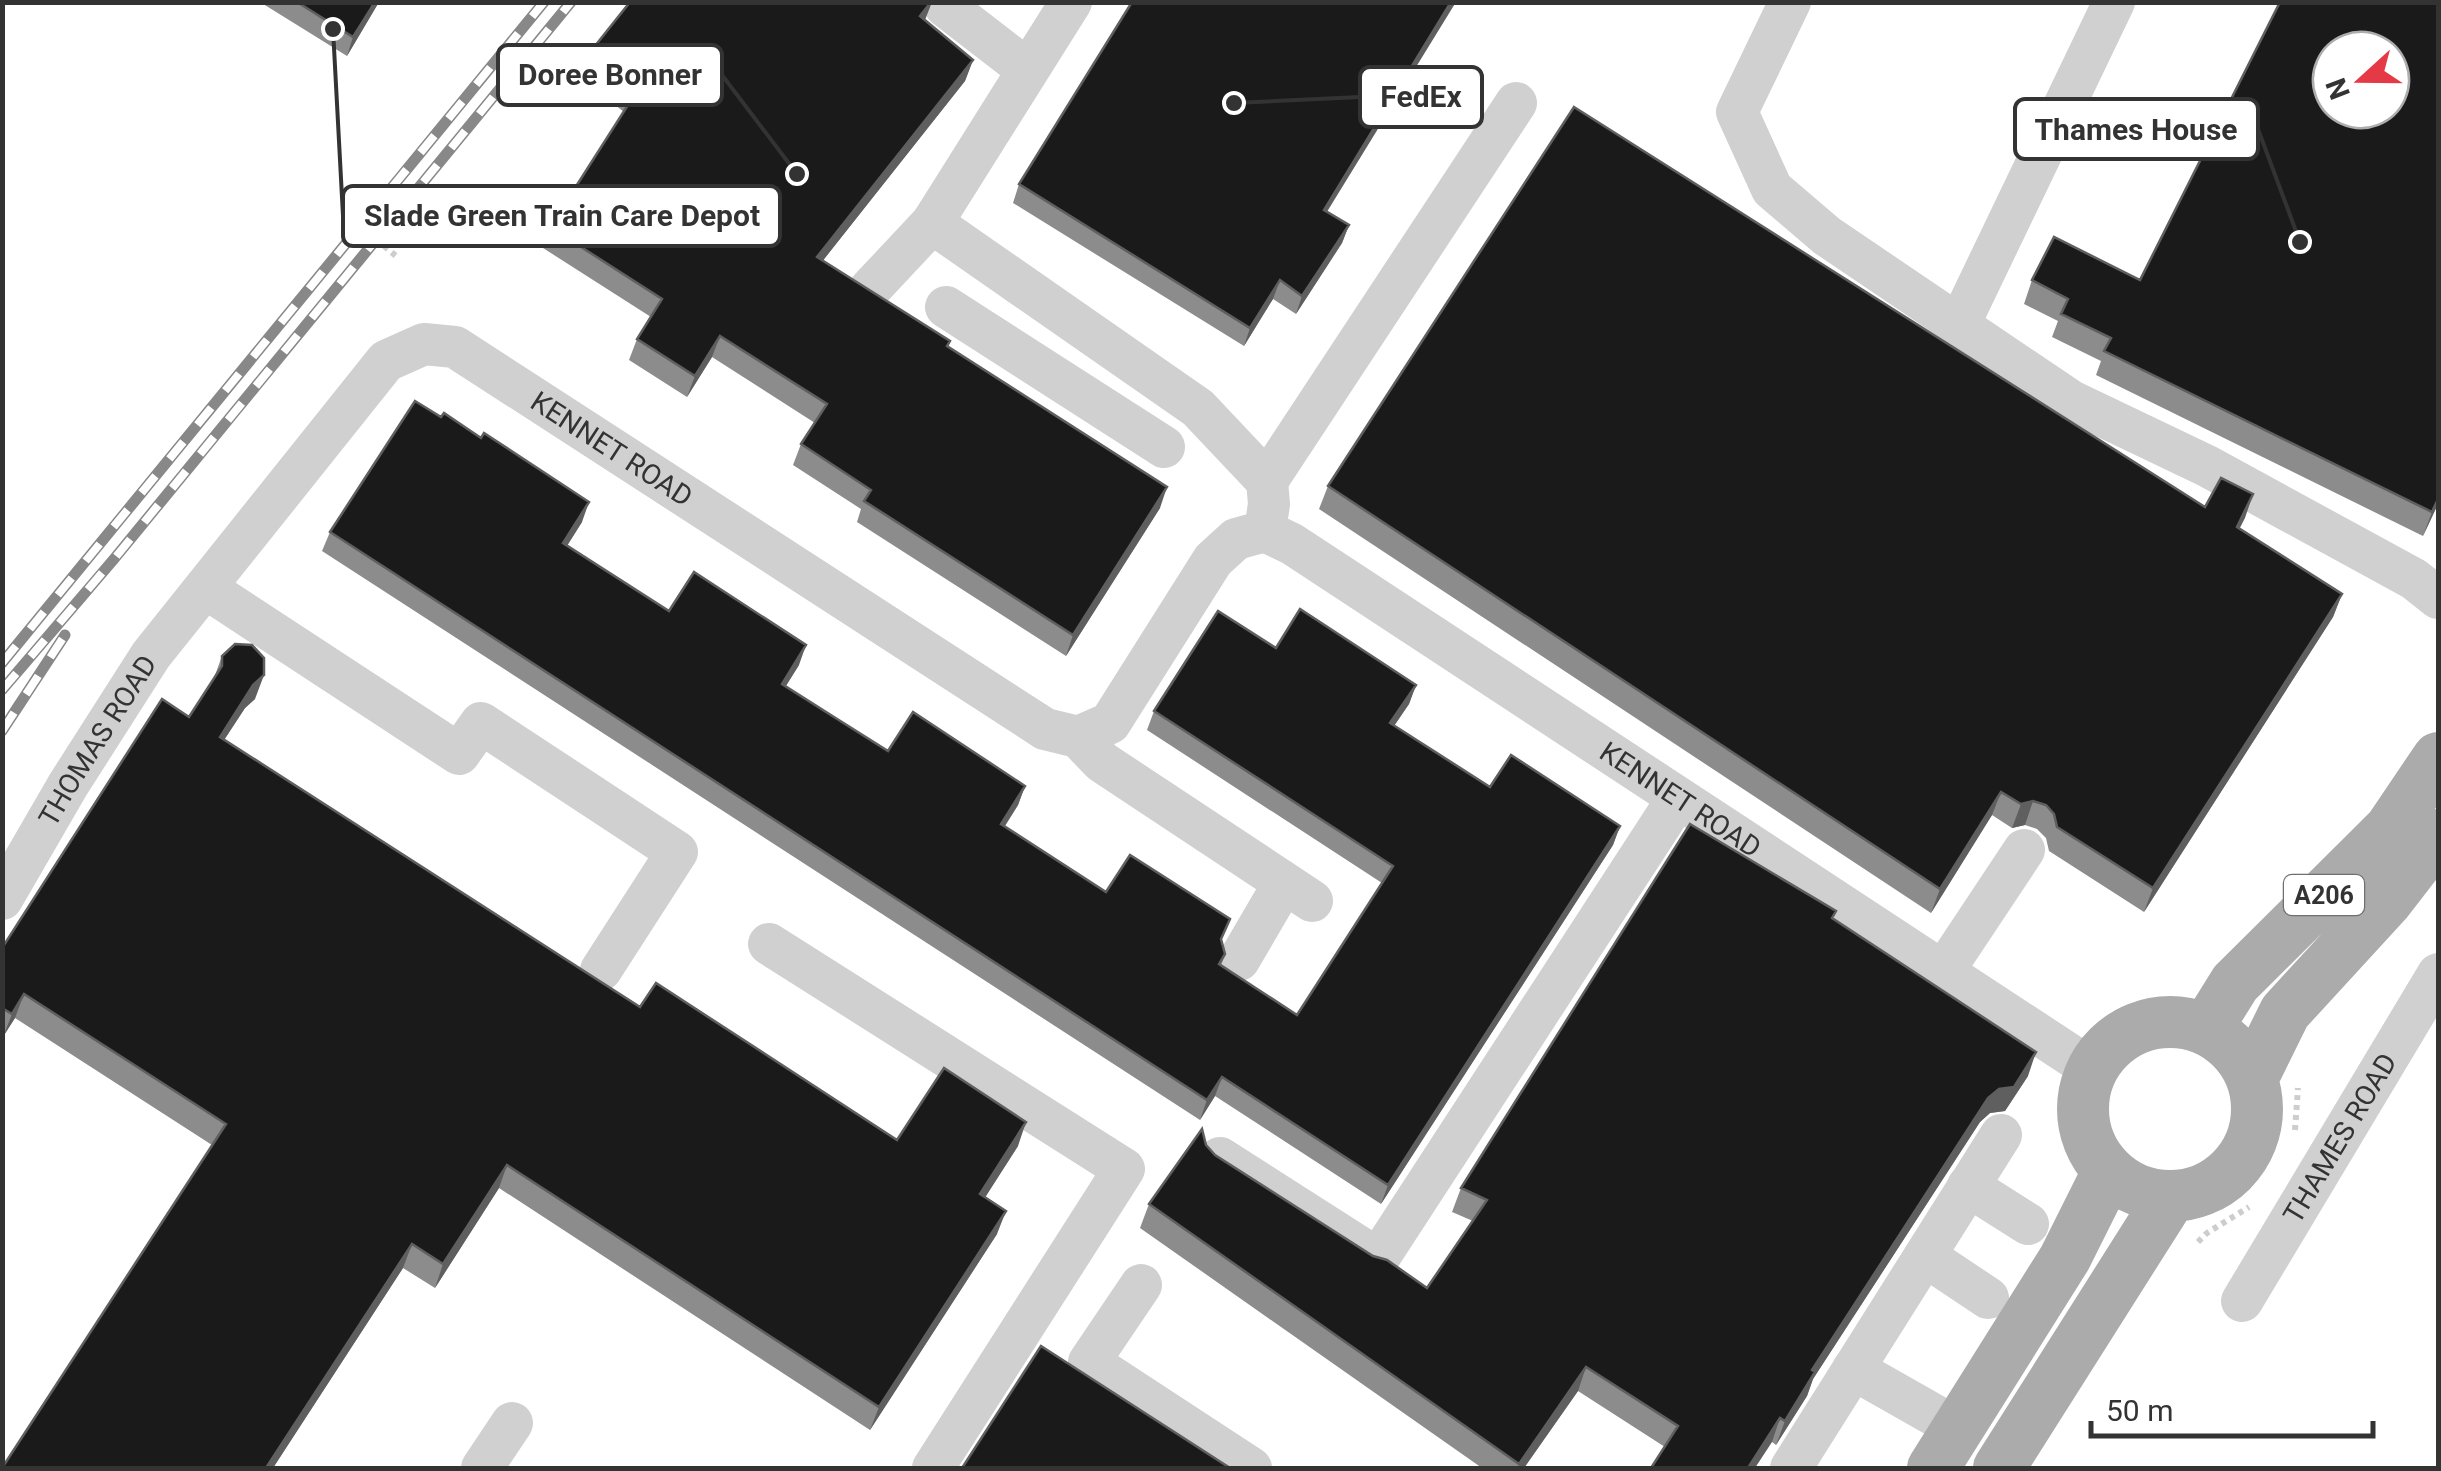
<svg xmlns="http://www.w3.org/2000/svg" width="2441" height="1471" font-family="Roboto,sans-serif">
  <rect width="100%" height="100%" fill="#fff"/>
  <g fill="none" stroke-linecap="round" stroke-linejoin="round">
    <path stroke="#cdcdcd" stroke-width="6" stroke-dasharray="5 5" stroke-linecap="butt" d="M 384,246 L 396,256
      M 2295,1130 L 2298,1088
      M 2198,1242 L 2207,1233 L 2249,1207"/>
    <g stroke="#d0d0d0" stroke-width="42">
      <path d="M 1071,2 L 932,223 L 1198,408 L 1267,481 L 1269,504 L 1265,531 L 1236,539 L 1213,560 L 1110,723 L 1078,737"/>
      <path d="M 1790,2 L 1737,112 L 1772,189 L 1827,236 L 2071,401 L 2207,466 L 2414,579 L 2438,598"/>
      <path d="M 945,6 L 1028,70"/>
      <path d="M 870,289 L 932,223"/>
      <path d="M 946,307 L 1164,447"/>
      <path d="M 1959,325 L 2114,2"/>
      <path d="M 1267,481 L 1516,103"/>
      <path id="s1" d="M 1265,531 L 1292,544 L 2093,1070"/>
      <path d="M 207,589 L 459,754 L 481,723 L 677,852 L 601,970"/>
      <path id="s2" d="M 2,899 L 68,785 L 151,655 L 386,361 L 424,344 L 455,347 L 1045,729 L 1078,737 L 1102,762 L 1312,901"/>
      <path d="M 769,944 L 1124,1169 L 933,1468"/>
      <path d="M 1239,960 L 1284,883"/>
      <path d="M 1943,972 L 2024,850"/>
      <path d="M 1220,1158 L 1378,1259 L 1678,798"/>
      <path d="M 1968,1186 L 2028,1224"/>
      <path d="M 1925,1256 L 1988,1298"/>
      <path d="M 1141,1285 L 1089,1362 L 1251,1468"/>
      <path id="s3" d="M 2242,1301 L 2438,974"/>
      <path d="M 1853,1369 L 1957,1428"/>
      <path d="M 482,1468 L 512,1423"/>
      <path d="M 1791,1468 L 2001,1135"/>
    </g>
    <path stroke="#ababab" stroke-width="52" d="M2083 1109a87 87 0 1 1 174 0a87 87 0 1 1-174 0Z
      M 2207,1028 L 2235,983 L 2390,829 L 2438,758
      M 2253,1077 L 2285,1012 L 2386,902 L 2438,835
      M 1933,1468 L 2065,1258 L 2108,1172
      M 1999,1468 L 2170,1198"/>
    <g stroke="#888" stroke-width="11">
      <path id="rail" d="M 2,663 L 544,2
        M 2,690 L 114,559 L 571,2
        M 2,731 L 65,635"/>
    </g>
    <use href="#rail" stroke="#fff" stroke-width="8" stroke-dasharray="22" stroke-linecap="butt"/>
  </g>
  <path fill="#8c8c8c" d="M 260,2 L 379,2 L 347,56 Z
    M 2438,2 L 2438,504 L 2423,536 L 2096,375 L 2101,361 L 2052,337 L 2058,321 L 2024,304 L 2032,280 L 2140,280 Z
    M 925,21 L 973,60 L 965,81 L 823,260 L 950,341 L 948,347 L 1160,508 L 1066,656 L 857,522 L 861,509 L 793,465 L 801,444 L 815,423 L 712,357 L 687,397 L 629,360 L 637,339 L 651,317 L 543,248 L 550,227 L 624,112 L 580,77 L 587,56 Z
    M 1019,184 L 1327,212 L 1349,225 L 1342,243 L 1296,314 L 1273,299 L 1244,346 L 1013,203 Z
    M 441,417 L 481,438 L 582,522 L 567,546 L 669,611 L 799,665 L 786,686 L 888,751 L 1025,786 L 1018,805 L 1005,826 L 1106,892 L 1222,941 L 1225,954 L 1221,966 L 1297,1015 L 1382,883 L 1147,730 L 1154,711 L 1276,648 L 1416,685 L 1409,704 L 1394,726 L 1490,787 L 1620,826 L 1613,845 L 1381,1204 L 1215,1096 L 1200,1120 L 322,551 L 330,532 Z
    M 1328,486 L 2205,507 L 2253,494 L 2239,529 L 2342,594 L 2333,617 L 2144,912 L 2049,851 L 2046,838 L 2037,829 L 2025,825 L 2012,828 L 1992,815 L 1931,913 L 1319,509 Z
    M 222,656 L 255,699 L 245,708 L 224,740 L 640,1007 L 897,1140 L 1018,1146 L 985,1197 L 997,1234 L 870,1430 L 499,1188 L 435,1288 L 403,1268 L 273,1468 L 2,1468 L 212,1145 L 15,1018 L 2,1037 L 2,948 L 189,717 L 214,678 Z
    M 1833,920 L 2028,1076 L 2005,1111 L 1990,1113 L 1980,1122 L 1813,1379 L 1807,1396 L 1776,1445 L 1772,1442 L 1665,1447 L 1578,1391 L 1524,1468 L 1482,1468 L 1140,1228 L 1149,1204 L 1206,1145 L 1215,1155 L 1373,1256 L 1427,1288 L 1473,1221 L 1452,1212 L 1461,1188 Z"/>
  <path fill="#5f5f5f" d="M 375,2 L 379,2 L 347,56 L 353,37 Z
    M 931,2 L 932,2 L 925,20 L 920,16 Z
    M 1451,2 L 1456,2 L 1317,228 L 1324,210 Z
    M 973,60 L 965,81 L 810,277 L 817,257 Z
    M 1349,225 L 1342,243 L 1296,314 L 1302,296 Z
    M 1280,280 L 1273,299 L 1244,346 L 1250,328 Z
    M 720,336 L 712,357 L 687,397 L 695,376 Z
    M 1167,487 L 1160,508 L 1066,656 L 1073,635 Z
    M 2253,494 L 2245,518 L 2228,551 L 2237,527 Z
    M 2438,499 L 2438,504 L 2423,536 L 2432,512 Z
    M 589,502 L 582,522 L 556,563 L 563,543 Z
    M 2342,594 L 2333,617 L 2144,912 L 2153,888 Z
    M 806,645 L 799,665 L 775,703 L 782,684 Z
    M 264,675 L 255,699 L 245,708 L 211,760 L 220,737 L 253,685 Z
    M 1416,685 L 1409,704 L 1383,742 L 1390,723 Z
    M 1025,786 L 1018,805 L 994,843 L 1001,824 Z
    M 2001,792 L 1992,815 L 1931,913 L 1940,889 Z
    M 2033,801 L 2025,825 L 2012,828 L 2021,804 Z
    M 1620,826 L 1613,845 L 1381,1204 L 1388,1185 Z
    M 24,994 L 15,1018 L 3,1037 L 12,1014 Z
    M 2036,1052 L 2028,1076 L 2005,1111 L 1990,1113 L 1980,1122 L 1813,1379 L 1807,1396 L 1776,1445 L 1785,1421 L 1812,1370 L 1988,1098 Z
    M 1222,1077 L 1215,1096 L 1200,1120 L 1207,1100 Z
    M 1026,1122 L 1018,1146 L 972,1218 L 980,1194 Z
    M 507,1165 L 499,1188 L 435,1288 L 443,1264 Z
    M 1006,1211 L 997,1234 L 870,1430 L 879,1407 Z
    M 412,1244 L 403,1268 L 273,1468 L 266,1468 Z
    M 1586,1367 L 1578,1391 L 1524,1468 L 1517,1468 Z
    M 1780,1418 L 1772,1442 L 1755,1468 L 1748,1468 Z"/>
  <path fill="#1a1a1a" stroke="#5f5f5f" stroke-width="2.5" fill-rule="evenodd" d="M 297,2 L 375,2 L 353,37 Z
    M 630,2 L 931,2 L 920,16 L 973,60 L 817,257 L 950,341 L 947,346 L 1167,487 L 1073,635 L 864,501 L 871,490 L 801,444 L 827,404 L 720,336 L 695,376 L 637,339 L 662,299 L 550,227 L 635,94 L 587,56 Z
    M 1132,2 L 1451,2 L 1324,210 L 1349,225 L 1302,296 L 1280,280 L 1250,328 L 1019,184 Z
    M 2280,2 L 2438,2 L 2438,499 L 2432,512 L 2104,351 L 2111,338 L 2061,314 L 2068,299 L 2032,280 L 2054,237 L 2140,280 ZM 2331,50 L 2391,50 L 2391,110 L 2331,110 Z
    M 1574,107 L 2205,507 L 2221,478 L 2253,494 L 2237,527 L 2342,594 L 2153,888 L 2057,827 L 2054,814 L 2046,805 L 2033,801 L 2021,804 L 2001,792 L 1940,889 L 1328,486 Z
    M 415,401 L 441,417 L 444,413 L 481,438 L 484,433 L 589,502 L 563,543 L 669,611 L 694,572 L 806,645 L 782,684 L 834,717 L 888,751 L 913,712 L 1025,786 L 1001,824 L 1106,892 L 1130,855 L 1230,919 L 1221,939 L 1225,954 L 1219,964 L 1297,1015 L 1393,866 L 1154,711 L 1218,611 L 1276,648 L 1300,609 L 1416,685 L 1390,723 L 1490,787 L 1511,755 L 1620,826 L 1388,1185 L 1222,1077 L 1207,1100 L 330,532 Z
    M 235,644 L 252,645 L 264,658 L 264,675 L 253,685 L 220,737 L 640,1007 L 656,983 L 897,1140 L 944,1068 L 1026,1122 L 980,1194 L 1006,1211 L 879,1407 L 507,1165 L 443,1264 L 412,1244 L 266,1468 L 2,1468 L 226,1124 L 24,994 L 12,1014 L 2,1008 L 2,948 L 162,699 L 189,717 L 222,666 L 222,656 Z
    M 1690,824 L 1836,911 L 1832,918 L 2036,1052 L 2014,1087 L 1999,1089 L 1988,1098 L 1812,1370 L 1815,1372 L 1785,1421 L 1780,1418 L 1748,1468 L 1651,1468 L 1678,1426 L 1586,1367 L 1519,1464 L 1149,1204 L 1202,1129 L 1206,1145 L 1215,1155 L 1373,1256 L 1387,1260 L 1427,1288 L 1487,1200 L 1461,1188 Z
    M 1041,1346 L 1230,1468 L 962,1468 Z"/>
  <g text-anchor="middle" dominant-baseline="central" stroke-width="10" stroke-linejoin="round" paint-order="stroke">
    <rect fill="#fff" stroke="#707070" stroke-width="2.5" x="2284" y="875" width="80" height="40" rx="8"/>
    <g font-size="25" font-weight="bold" fill="#333">
      <text x="2324" y="895">A206</text>
    </g>
    <g font-size="28" fill="#333" stroke="#fff">
      <text stroke="none"><textPath href="#s2" startOffset="922">KENNET ROAD</textPath></text>
      <text stroke="none"><textPath href="#s2" startOffset="185">THOMAS ROAD</textPath></text>
      <text stroke="none"><textPath href="#s1" startOffset="495">KENNET ROAD</textPath></text>
      <text stroke="none"><textPath href="#s3" startOffset="190">THAMES ROAD</textPath></text>
    </g>
  </g>
  <path fill="none" stroke="#333" stroke-width="4" d="M797 174L722 75M1234 103L1360 97M2300 242L2258 129M333 29L343 216"/>
  <g fill="#333" stroke="#fff" stroke-width="4">
    <circle cx="797" cy="174" r="10"/>
    <circle cx="1234" cy="103" r="10"/>
    <circle cx="2300" cy="242" r="10"/>
    <circle cx="333" cy="29" r="10"/>
  </g>
  <g fill="#fff" stroke="#333" stroke-width="4">
    <rect x="498" y="45" width="224" height="60" rx="10"/>
    <rect x="1360" y="67" width="122" height="60" rx="10"/>
    <rect x="2015" y="99" width="243" height="60" rx="10"/>
    <rect x="343" y="186" width="437" height="60" rx="10"/>
  </g>
  <g font-size="30" text-anchor="middle" font-weight="bold" fill="#333">
    <text x="610" y="85">Doree Bonner</text>
    <text x="1421" y="107">FedEx</text>
    <text x="2136" y="140">Thames House</text>
    <text x="562" y="226">Slade Green Train Care Depot</text>
  </g>
  <rect width="2441" height="1471" fill="none" stroke="#333333" stroke-width="10"/>
  <g transform="translate(2361 80) rotate(249)"><circle r="48" fill="#ffffff" stroke="#adadad" stroke-width="2.5"/>
  <path d="M0-8L18 38L0 25L-18 38Z" fill="#e63946"/>
  <text y="-15" font-size="28" font-weight="bold" text-anchor="middle" fill="#333333">N</text>
  </g>
  <path d="M2091 1421v15h282v-15" fill="none" stroke="#333333" stroke-width="5"/>
  <text x="2106" y="1421" font-size="30" fill="#333333" stroke="#ffffff" stroke-width="8" paint-order="stroke">50 m</text>
</svg>
